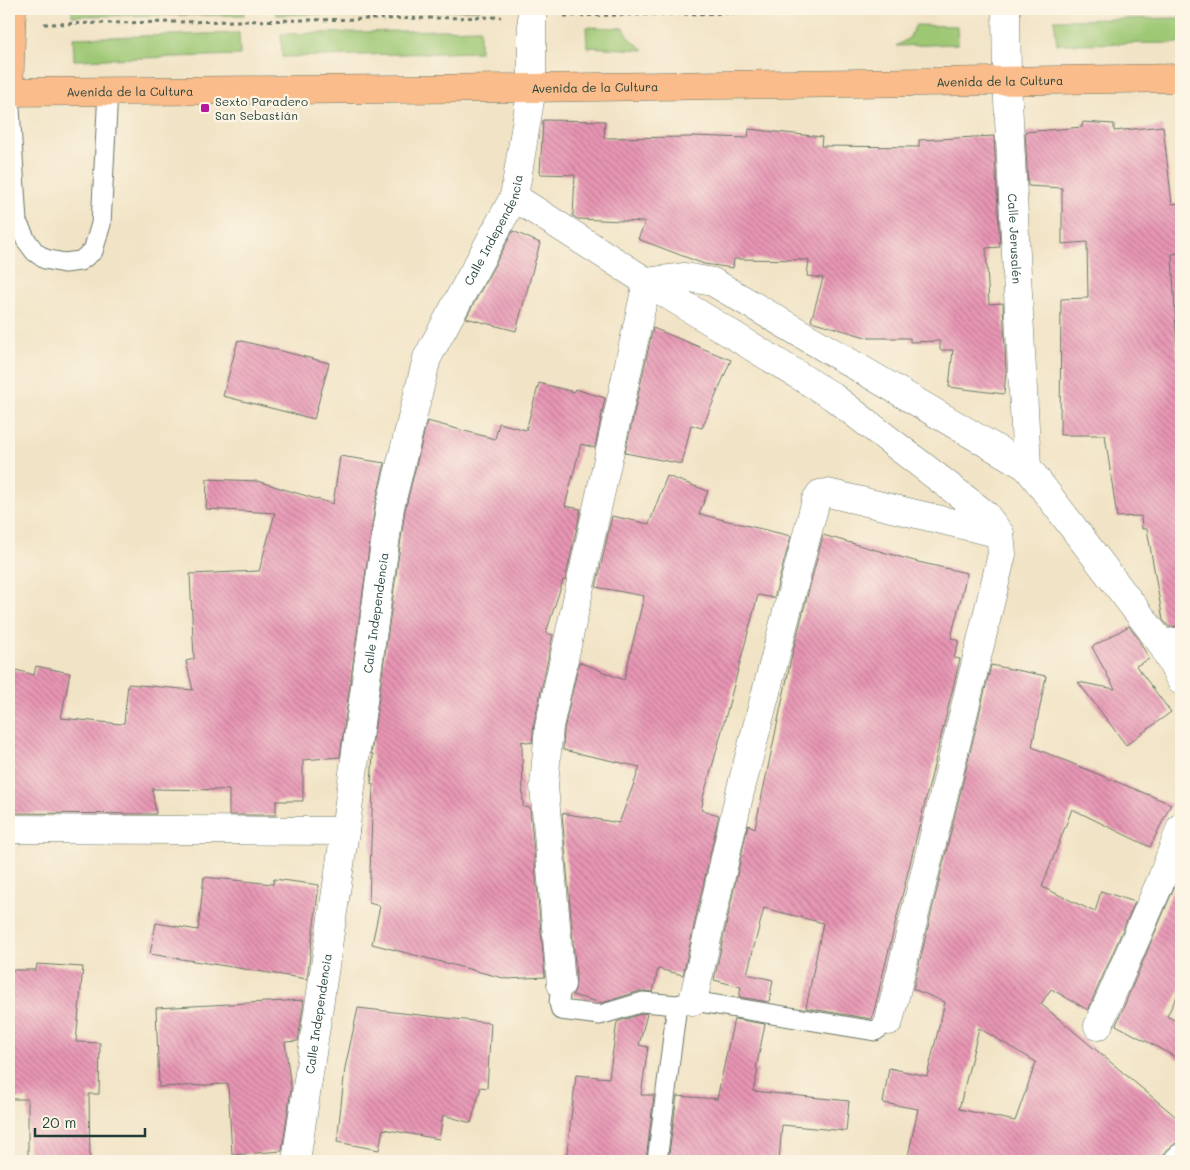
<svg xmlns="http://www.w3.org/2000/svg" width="1190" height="1170" font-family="Mali,sans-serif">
  <defs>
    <pattern id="building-back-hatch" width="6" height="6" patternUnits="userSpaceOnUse" patternTransform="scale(1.25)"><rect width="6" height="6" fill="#e895b4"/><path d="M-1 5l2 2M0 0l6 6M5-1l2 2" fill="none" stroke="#bb7b93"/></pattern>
  </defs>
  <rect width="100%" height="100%" fill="#fcf5e5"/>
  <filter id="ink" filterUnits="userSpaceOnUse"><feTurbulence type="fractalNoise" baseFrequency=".02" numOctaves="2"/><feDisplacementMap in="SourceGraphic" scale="10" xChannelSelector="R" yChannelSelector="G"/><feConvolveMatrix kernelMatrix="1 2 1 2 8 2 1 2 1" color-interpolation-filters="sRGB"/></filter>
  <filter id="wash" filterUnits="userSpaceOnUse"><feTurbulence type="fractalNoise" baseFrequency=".0096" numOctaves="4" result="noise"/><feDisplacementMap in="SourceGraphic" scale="20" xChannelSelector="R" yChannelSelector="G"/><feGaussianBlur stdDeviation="1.12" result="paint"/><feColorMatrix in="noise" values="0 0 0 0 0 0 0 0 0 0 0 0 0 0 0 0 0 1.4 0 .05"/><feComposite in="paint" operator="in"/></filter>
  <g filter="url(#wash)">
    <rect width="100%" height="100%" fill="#f1e3c5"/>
    <path fill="#9dc773" stroke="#5e8254" d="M 72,9 L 244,9 L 244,15 L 72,16 Z
      M 276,9 L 480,9 L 480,10 L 276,15 Z
      M 1181,18 L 1181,43 L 1057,44 L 1054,20 Z
      M 916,25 L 957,26 L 958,44 L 896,46 L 909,38 Z
      M 586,27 L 624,28 L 629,38 L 644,50 L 587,47 Z
      M 480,29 L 480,52 L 282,57 L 281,34 Z
      M 239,33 L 240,55 L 74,60 L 73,38 Z"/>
    <g id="blocks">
      <path fill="url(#building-back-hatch)" fill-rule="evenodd" d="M 543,120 L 605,121 L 604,138 L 692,137 L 692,136 L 748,138 L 749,129 L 822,137 L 821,146 L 919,147 L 919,140 L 994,136 L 1000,247 L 986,248 L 989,304 L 1003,303 L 1006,371 L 1004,394 L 949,387 L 953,350 L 940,350 L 940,341 L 910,342 L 910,338 L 869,338 L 811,321 L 823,278 L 807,276 L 809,260 L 734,259 L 733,268 L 704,264 L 638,239 L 645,222 L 578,219 L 573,216 L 575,175 L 540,174 Z
        M 1083,122 L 1114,124 L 1114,131 L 1163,126 L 1172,204 L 1179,203 L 1181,253 L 1172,254 L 1178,370 L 1181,370 L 1181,626 L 1169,627 L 1163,620 L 1147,529 L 1142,529 L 1141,516 L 1117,517 L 1105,435 L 1060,435 L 1061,299 L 1088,298 L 1087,242 L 1062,244 L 1062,188 L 1028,186 L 1025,132 L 1082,127 Z
        M 513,231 L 540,243 L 516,331 L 466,318 Z
        M 653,328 L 731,360 L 702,428 L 691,425 L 682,464 L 625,453 Z
        M 238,340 L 329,363 L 314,419 L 223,396 Z
        M 539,383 L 574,392 L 575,389 L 605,398 L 595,448 L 581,444 L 565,506 L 581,509 L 565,581 L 563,580 L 546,633 L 553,635 L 534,724 L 532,743 L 522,741 L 523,807 L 530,808 L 545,977 L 507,979 L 372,944 L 380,906 L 369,903 L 373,784 L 371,784 L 373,754 L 371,754 L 405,510 L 427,421 L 495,439 L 499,423 L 526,430 Z
        M 340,456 L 385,463 L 375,505 L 340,757 L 303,760 L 303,801 L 276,801 L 276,815 L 229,815 L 229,790 L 152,789 L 156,814 L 9,813 L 9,668 L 34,675 L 36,666 L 70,673 L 61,718 L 121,724 L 122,723 L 124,723 L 128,684 L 193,690 L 186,661 L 194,659 L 190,574 L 259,571 L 275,513 L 206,509 L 207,479 L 257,481 L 333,504 Z
        M 667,476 L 708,491 L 699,514 L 791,536 L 774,598 L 758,595 L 714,760 L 702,801 L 703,802 L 701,810 L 719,815 L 683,975 L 658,969 L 653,992 L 640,991 L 602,1003 L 572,995 L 575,990 L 576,975 L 562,813 L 619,823 L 640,767 L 563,750 L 564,729 L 579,662 L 624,680 L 644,596 L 596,587 L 612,516 L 649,524 Z
        M 823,535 L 918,562 L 967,573 L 951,638 L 959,641 L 954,658 L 960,659 L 872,1019 L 806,1008 L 823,923 L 764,908 L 747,974 L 773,980 L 769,1002 L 739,997 L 741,987 L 714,980 L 748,825 L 755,828 L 792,655 Z
        M 1129,626 L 1138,638 L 1149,659 L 1136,666 L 1171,712 L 1126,745 L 1078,682 L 1115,689 L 1092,647 Z
        M 991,665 L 1046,676 L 1032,747 L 1171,804 L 1150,847 L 1072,809 L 1042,887 L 1095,912 L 1101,891 L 1135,902 L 1088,1010 L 1051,989 L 1041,1004 L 1181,1121 L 1181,1142 L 1176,1143 L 1167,1150 L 1163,1156 L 1163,1161 L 907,1161 L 918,1109 L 883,1103 L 889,1068 L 927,1076 L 945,1002 L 913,989 ZM 979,1028 L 1036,1062 L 1015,1121 L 959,1109 Z
        M 1181,871 L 1181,988 L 1167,1016 L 1181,1024 L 1181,1060 L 1116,1025 Z
        M 204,877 L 273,884 L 274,879 L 319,885 L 307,979 L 150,954 L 156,923 L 198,930 Z
        M 37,964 L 83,967 L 76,1042 L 100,1043 L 99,1094 L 89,1094 L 90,1161 L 28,1161 L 28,1099 L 9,1099 L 9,970 L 36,970 Z
        M 304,1000 L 298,1041 L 285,1042 L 291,1089 L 282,1151 L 232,1155 L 228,1084 L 159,1087 L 156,1008 Z
        M 358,1008 L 491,1023 L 487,1088 L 481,1087 L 471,1123 L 443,1115 L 439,1139 L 383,1129 L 379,1150 L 337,1142 L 345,1068 Z
        M 644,1013 L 647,1014 L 639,1045 L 648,1047 L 641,1095 L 654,1095 L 646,1161 L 566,1161 L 576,1075 L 609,1078 L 617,1022 Z
        M 734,1019 L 765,1024 L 756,1069 L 758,1070 L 753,1091 L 849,1101 L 846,1131 L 782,1125 L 779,1161 L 668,1161 L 677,1096 L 717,1099 Z"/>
    </g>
  </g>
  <g filter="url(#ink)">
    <use href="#blocks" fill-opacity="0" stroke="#687767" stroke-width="1"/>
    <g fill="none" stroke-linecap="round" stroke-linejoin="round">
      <g stroke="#687767" stroke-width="21">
        <path id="service" d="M 9,92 L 17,222 L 26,240 L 35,252 L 45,259 L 64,263 L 80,261 L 93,251 L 101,224 L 108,91
          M 561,984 L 559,1003 L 561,1010 L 600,1015 L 643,1002 L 677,1005 L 693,1001 L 875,1031 L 889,1021
          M 657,1161 L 677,1005"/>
      </g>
      <g stroke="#687767" stroke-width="29">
        <g id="minor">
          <path id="s1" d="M 1006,9 L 1007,81 L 1027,467"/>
          <path d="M 514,197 L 647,282 L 685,277 L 713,282 L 1027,467 L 1162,644 L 1181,641"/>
          <path d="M 1162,644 L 1181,681"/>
          <path d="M 9,829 L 345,831"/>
          <path d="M 561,984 L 544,786 L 549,727 L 647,282 L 832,396 L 985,514 L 1000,534 L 1002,554 L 889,1021"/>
          <path d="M 693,1001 L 739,796 L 816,500 L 820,494 L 828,493 L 1000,534"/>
          <path d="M 1098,1026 L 1162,878 L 1181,827"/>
          <path id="s2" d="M 296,1161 L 345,831 L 390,507 L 427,358 L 514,197 L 532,88 L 532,9"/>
          <path d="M 1178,1161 L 1181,1158"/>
        </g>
      </g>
      <g stroke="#687767" stroke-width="29">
        <g id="trunk">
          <path id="s3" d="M 9,92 L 532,88 L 1181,78"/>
          <path d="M 9,92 L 12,9"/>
        </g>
      </g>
      <path stroke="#687767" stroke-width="3" stroke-dasharray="4 4" stroke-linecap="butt" d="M 564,16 L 973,9
        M 44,24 L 501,17"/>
      <use href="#service" stroke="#fff" stroke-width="19"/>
      <use href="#minor" stroke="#fff" stroke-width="28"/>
      <use href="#trunk" stroke="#f9bc8a" stroke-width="28"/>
    </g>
  </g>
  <rect fill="#b5179e" stroke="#fcf5e5" stroke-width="2" x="200" y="103" width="10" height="10" rx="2.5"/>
  <g text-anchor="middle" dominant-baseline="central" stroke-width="4.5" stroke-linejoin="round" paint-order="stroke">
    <g font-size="12" fill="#1f3d34" stroke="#fcf5e5">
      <text stroke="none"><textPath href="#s3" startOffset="991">Avenida de la Cultura</textPath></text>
      <text stroke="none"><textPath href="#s3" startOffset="586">Avenida de la Cultura</textPath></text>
      <text stroke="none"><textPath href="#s3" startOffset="121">Avenida de la Cultura</textPath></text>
      <text stroke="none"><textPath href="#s2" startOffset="959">Calle Independencia</textPath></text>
      <text stroke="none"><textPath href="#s1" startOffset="230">Calle Jerusalén</textPath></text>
      <text stroke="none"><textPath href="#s2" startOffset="554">Calle Independencia</textPath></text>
      <text stroke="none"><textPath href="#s2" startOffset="149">Calle Independencia</textPath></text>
    </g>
    <g font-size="12" fill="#1f3d34" stroke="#fcf5e5" text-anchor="start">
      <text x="215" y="101">Sexto Paradero<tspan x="215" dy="14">San Sebastián</tspan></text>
    </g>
  </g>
  <rect width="1190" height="1170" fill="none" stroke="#fcf5e5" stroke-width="30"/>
  <path d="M35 1128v8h110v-8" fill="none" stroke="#1f3d34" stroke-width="2.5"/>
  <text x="42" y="1128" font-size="15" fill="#1f3d34" stroke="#fcf5e5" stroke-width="4" paint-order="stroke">20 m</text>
</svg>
